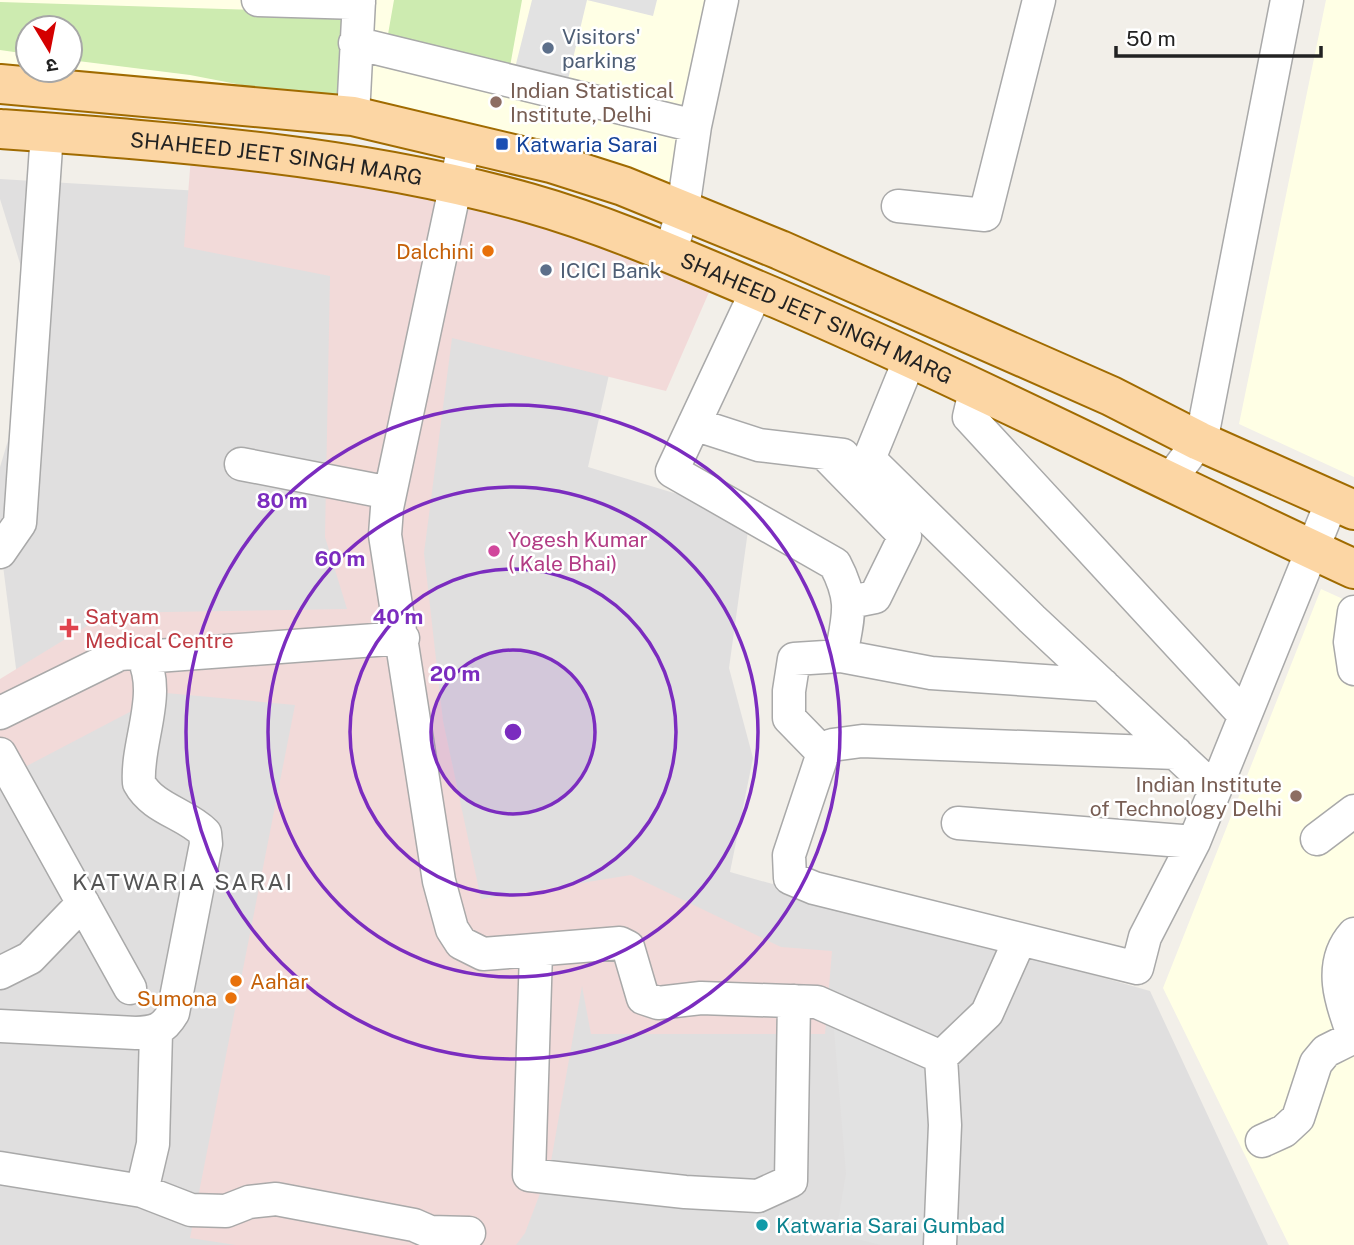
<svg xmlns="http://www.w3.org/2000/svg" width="1354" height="1245" font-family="'Public Sans','Noto Sans Devanagari',sans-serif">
  <rect width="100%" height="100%" fill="#f2efe9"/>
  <path fill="#e0dfdf" d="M 0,179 L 217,192 L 628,291 L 588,467 L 750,516 L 729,668 L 753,758 L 730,872 L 1150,991 L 1268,1245 L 0,1245 L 0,693 L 18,684 L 0,542 L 0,467 L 41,331 L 0,199 Z"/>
  <path fill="#f2dad9" d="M 191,156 L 470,200 L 713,283 L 666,391 L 452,338 L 424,553 L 443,721 L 481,899 L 631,875 L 781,947 L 832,951 L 825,1034 L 591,1034 L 582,986 L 550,1167 L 525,1233 L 516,1245 L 236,1245 L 190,1238 L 295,705 L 166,693 L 0,780 L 0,679 L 108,613 L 347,609 L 325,537 L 330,276 L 184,247 Z"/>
  <path fill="#ffffe5" d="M 0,0 L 720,0 L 682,205 L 53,70 L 70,70 L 70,28 L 28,28 L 28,67 L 0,63 Z
    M 1326,0 L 1354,0 L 1354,477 L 1239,424 Z
    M 1321,589 L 1354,604 L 1354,1245 L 1289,1245 L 1163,988 Z"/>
  <path fill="#cdebb0" d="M 394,0 L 522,0 L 509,72 L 387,40 Z
    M 0,2 L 349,13 L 349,106 L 190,75 L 70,60 L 70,28 L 28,28 L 28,54 L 0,50 Z"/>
  <path fill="#e2e2e2" d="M 532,0 L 657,0 L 653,16 L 587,0 L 565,92 L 512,80 Z
    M 834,1029 L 933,1062 L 930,1245 L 881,1245 L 836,1234 L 846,1173 Z"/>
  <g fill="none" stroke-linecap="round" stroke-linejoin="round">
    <g stroke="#a9a9a9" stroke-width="35">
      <path id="minor" d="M 258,0 L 359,3
        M 355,43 L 695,126
        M 353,116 L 359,0
        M 465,141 L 387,508 L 385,535 L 439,881 L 452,929 L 461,943 L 483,954 L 620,943 L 628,947 L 643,998 L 658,1003 L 701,998 L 817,1002 L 941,1057 L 987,1013 L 1020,939
        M 898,206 L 985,215 L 1039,0
        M 670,255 L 683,209 L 695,126 L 722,0
        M 757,290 L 672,471 L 835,564 C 855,602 848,616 841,656 L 794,659 L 789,691 L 789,718 L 823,753
        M 911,356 L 869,459 L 1032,619 L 1214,789
        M 976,387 L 969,417 L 1244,715
        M 694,424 L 759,445 L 843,455
        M 825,454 L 905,536 L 875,597 L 850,602
        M 241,464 L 390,493
        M 1170,480 L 1199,441 L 1204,427 L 1287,0
        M 0,552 L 20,523 L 47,133
        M 1354,612 L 1350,642 L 1354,669
        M 841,656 L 931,673 L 1103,685
        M 143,657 L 403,638
        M 0,713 L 120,654 L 132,653 L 143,657 C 162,695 136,743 139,783 C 153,809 185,813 205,833 L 206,844 L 173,1013 C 163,1030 155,1032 136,1033 L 0,1026
        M 1176,753 L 862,741 L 832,745 L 823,753 L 789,855 L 790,878 L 814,888 L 1137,968 L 1145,937 L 1194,842 L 1332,501
        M 0,754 L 130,988
        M 958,823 L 1194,842
        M 1317,839 L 1354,811
        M 1354,934 C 1327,964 1341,1003 1354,1037
        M 536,952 L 529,1175 L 685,1192 L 758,1196 L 791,1181 L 794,1001
        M 0,973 L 30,958 L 83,903
        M 1262,1141 L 1284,1131 L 1298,1118 L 1316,1063 L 1326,1051 L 1354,1037
        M 0,1168 L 142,1191 L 191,1210 L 226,1211 L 249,1202 L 276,1199 L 414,1225 L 430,1232 L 469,1233
        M 142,1191 L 153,1144 L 156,1032
        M 940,1245 L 945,1125 L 941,1057"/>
    </g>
    <g stroke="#a06b00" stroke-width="42">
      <g id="major">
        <path d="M 0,84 L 353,116 L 551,163 L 623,186 L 780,250 L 1111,396 L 1199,441 L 1354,510"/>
        <path id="s1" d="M 0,129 C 177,142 358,155 529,203 C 614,227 697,265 778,299 C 973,383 1162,480 1354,569"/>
      </g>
    </g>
    <use href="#minor" stroke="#fff" stroke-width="32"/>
    <use href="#major" stroke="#fcd6a4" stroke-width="38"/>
  </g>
  <circle cx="513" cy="732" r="82" fill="#7b2cbf" fill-opacity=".12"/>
  <g fill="none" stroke="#7b2cbf" stroke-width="3.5">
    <circle cx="513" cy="732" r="82"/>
    <circle cx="513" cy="732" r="163"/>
    <circle cx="513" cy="732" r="245"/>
    <circle cx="513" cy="732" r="327"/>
  </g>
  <g fill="#5c6f8a" stroke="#fff" stroke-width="2.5">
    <circle cx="548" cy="48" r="7"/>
    <circle cx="546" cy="270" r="7"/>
  </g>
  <g fill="#8d6e63" stroke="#fff" stroke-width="2.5">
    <circle cx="496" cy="102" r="7"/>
    <circle cx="1296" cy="796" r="7"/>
  </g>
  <rect fill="#1a4fb4" stroke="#fff" stroke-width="2.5" x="495" y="137" width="14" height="14" rx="3.5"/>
  <g fill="#e8710a" stroke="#fff" stroke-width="2.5">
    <circle cx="488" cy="251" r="7"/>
    <circle cx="236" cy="981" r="7"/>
    <circle cx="231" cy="998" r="7"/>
  </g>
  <circle fill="#d1479c" stroke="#fff" stroke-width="2.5" cx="494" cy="551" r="7"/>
  <path fill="#e0444e" stroke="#fff" stroke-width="2.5" d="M65.5 617.5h7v7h7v7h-7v7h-7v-7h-7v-7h7z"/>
  <circle fill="#0f9aa8" stroke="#fff" stroke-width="2.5" cx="762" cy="1225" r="7"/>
  <g text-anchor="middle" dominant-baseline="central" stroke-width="5" stroke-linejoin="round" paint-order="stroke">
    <g font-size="21" fill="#4e5e75" stroke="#fff" text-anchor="start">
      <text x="562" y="36">Visitors'<tspan x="562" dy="24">parking</tspan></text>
      <text x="560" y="270">ICICI Bank</text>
    </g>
    <g font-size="21" fill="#785e54" stroke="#fff" text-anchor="start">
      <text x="510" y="90">Indian Statistical<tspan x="510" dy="24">Institute, Delhi</tspan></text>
      <text x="1282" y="784" text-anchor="end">Indian Institute<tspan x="1282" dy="24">of Technology Delhi</tspan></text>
    </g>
    <g font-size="21" fill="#164399" stroke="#fff" text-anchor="start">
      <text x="516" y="144">Katwaria Sarai</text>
    </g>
    <g font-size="21" fill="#222" stroke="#fff">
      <text stroke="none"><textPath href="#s1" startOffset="278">SHAHEED JEET SINGH MARG</textPath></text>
      <text stroke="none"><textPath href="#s1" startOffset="845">SHAHEED JEET SINGH MARG</textPath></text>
    </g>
    <g font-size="21" fill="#c56008" stroke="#fff" text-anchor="end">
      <text x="474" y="251">Dalchini</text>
      <text x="250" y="981" text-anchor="start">Aahar</text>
      <text x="217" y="998">Sumona</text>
    </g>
    <g font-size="21" fill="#b23c85" stroke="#fff" text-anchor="start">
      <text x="508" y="539">Yogesh Kumar<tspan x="508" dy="24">( Kale Bhai)</tspan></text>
    </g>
    <g font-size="21" fill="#be3a42" stroke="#fff" text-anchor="start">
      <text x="85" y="616">Satyam<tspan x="85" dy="24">Medical Centre</tspan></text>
    </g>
    <g font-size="21" fill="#0d838f" stroke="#fff" text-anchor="start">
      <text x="776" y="1225">Katwaria Sarai Gumbad</text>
    </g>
    <g font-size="23" letter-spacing="2" fill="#555" stroke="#fff">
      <text x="183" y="881">KATWARIA SARAI</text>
    </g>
  </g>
  <circle cx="513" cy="732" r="10" fill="#7b2cbf" stroke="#fff" stroke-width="3.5"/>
  <g font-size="21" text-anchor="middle" font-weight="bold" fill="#7b2cbf" stroke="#fff" stroke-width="5" stroke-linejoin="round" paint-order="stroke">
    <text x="282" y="508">80 m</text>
    <text x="340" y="566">60 m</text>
    <text x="398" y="624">40 m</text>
    <text x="455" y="681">20 m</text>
  </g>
  <g transform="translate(49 49) rotate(170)"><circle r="33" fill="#ffffff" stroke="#a7a7a7" stroke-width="2"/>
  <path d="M0-5L12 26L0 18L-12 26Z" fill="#d40000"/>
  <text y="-10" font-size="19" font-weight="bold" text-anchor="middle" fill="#222222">उ</text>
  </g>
  <path d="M1116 46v10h205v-10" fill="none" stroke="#222222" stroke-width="3.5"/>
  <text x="1126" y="46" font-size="21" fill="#222222" stroke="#ffffff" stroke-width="5" paint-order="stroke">50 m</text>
</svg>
